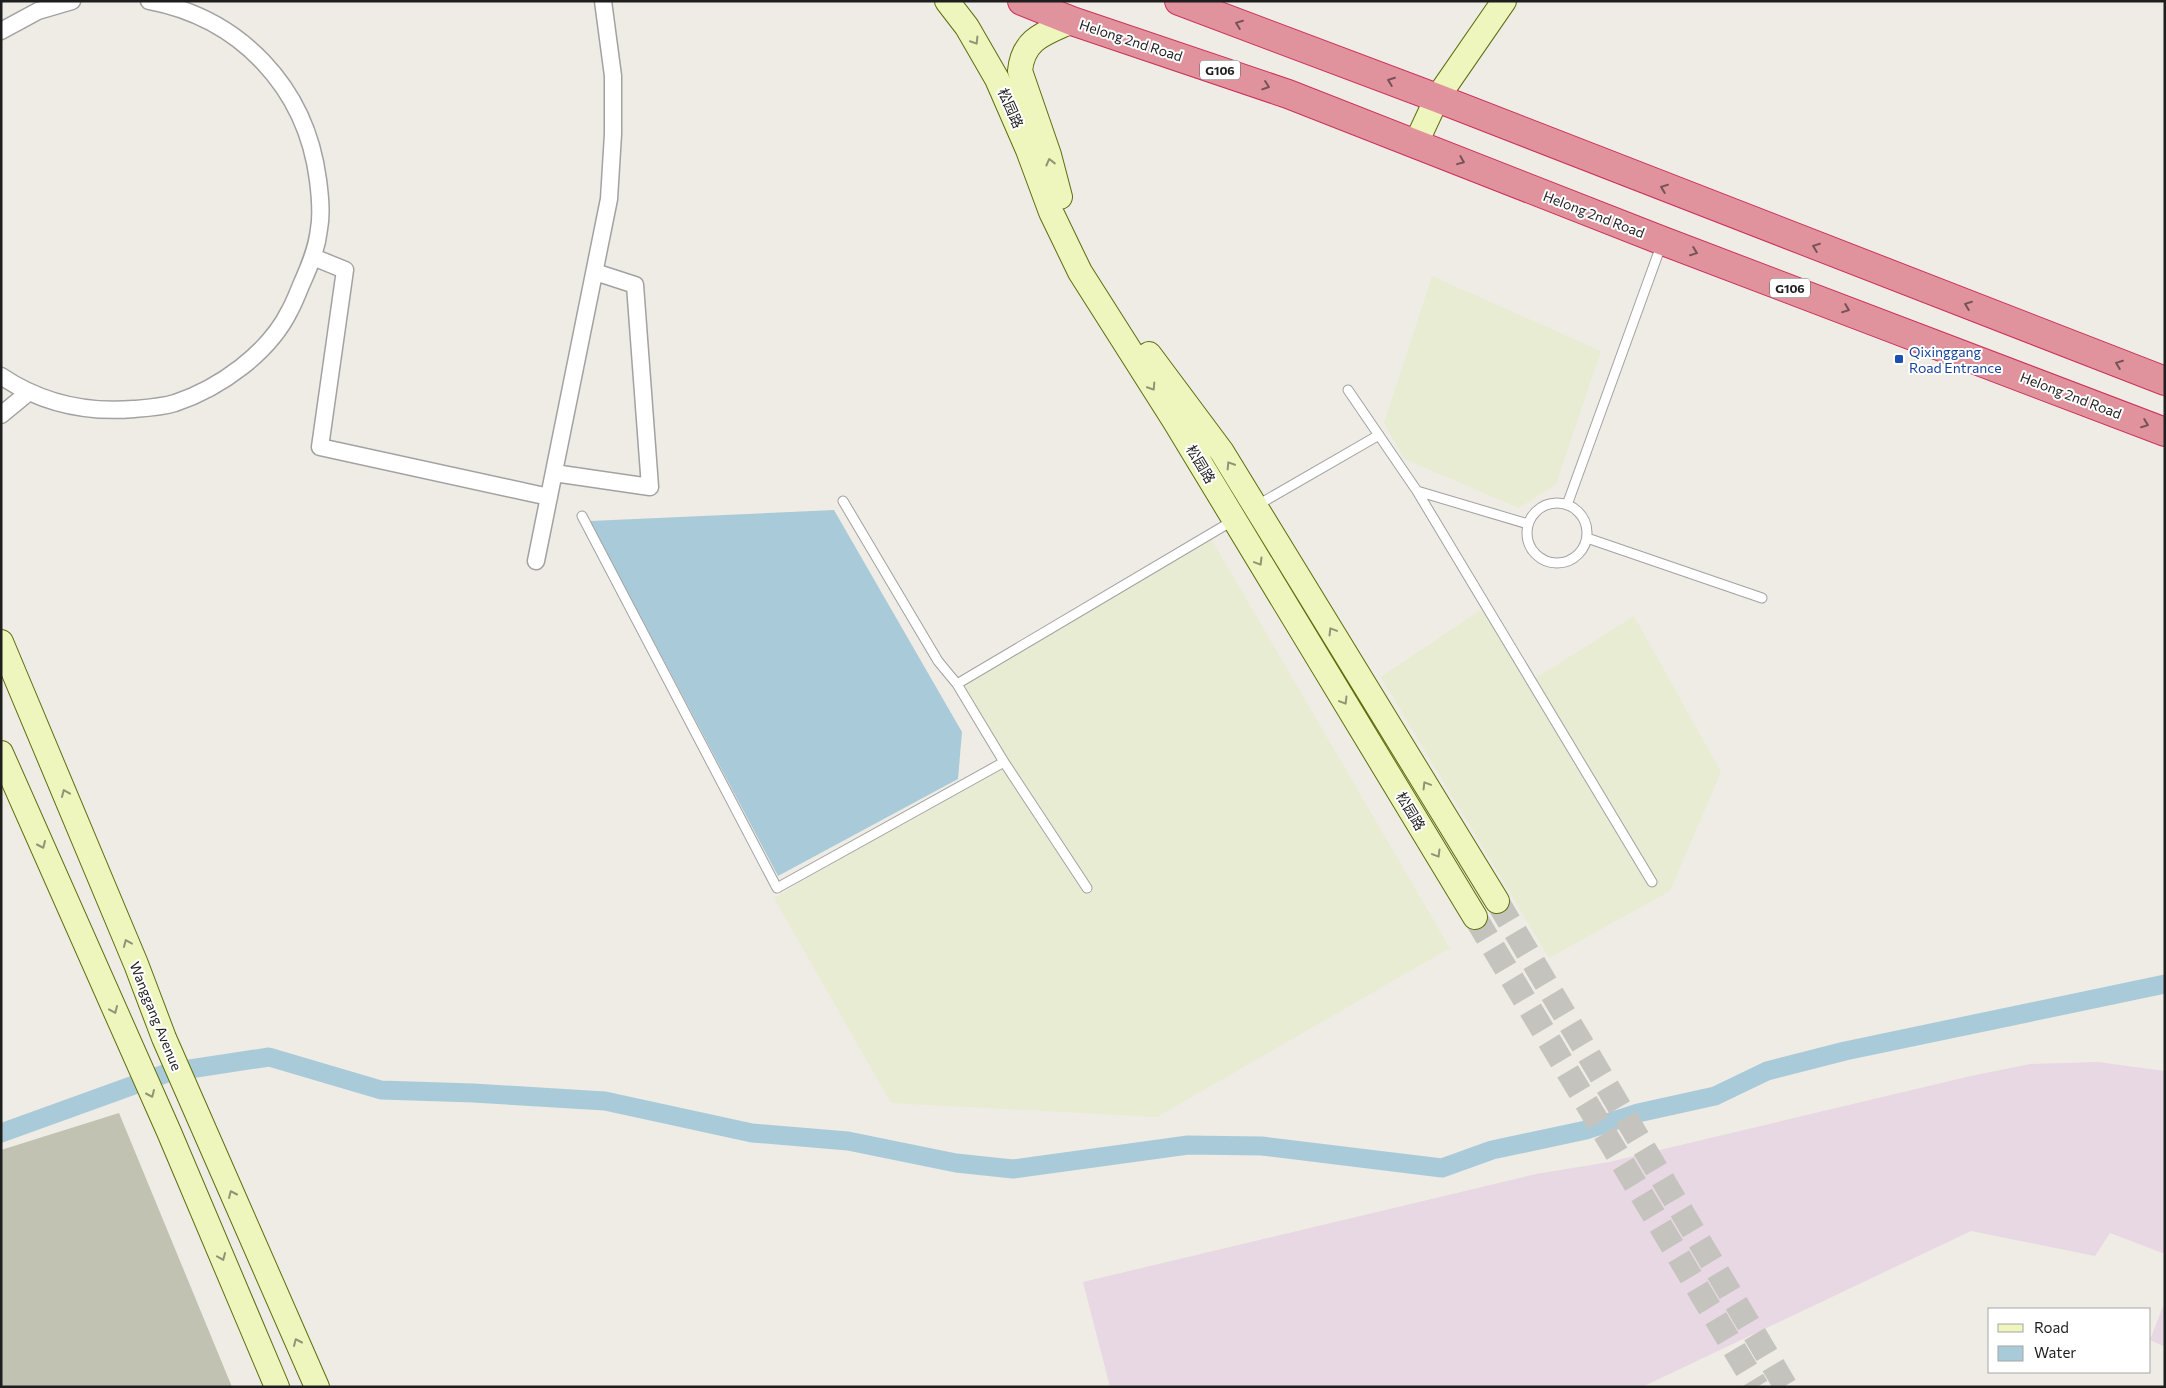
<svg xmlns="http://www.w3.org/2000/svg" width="2166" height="1388" font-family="Commissioner,'Noto Sans SC',sans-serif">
  <rect width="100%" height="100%" fill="#efece5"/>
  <path fill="#e7d8e3" d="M 2098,1062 L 2165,1071 L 2165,1254 L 2110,1233 L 2095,1256 L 1971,1231 L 1642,1387 L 1110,1387 L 1083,1282 L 1536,1174 L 1609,1162 L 1971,1076 L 2030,1064 Z
    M 2165,1301 L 2165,1347 L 2150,1340 Z"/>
  <path fill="#c1c2b1" d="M 119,1113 L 232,1387 L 1,1387 L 1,1150 Z"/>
  <path fill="#e8ecd2" d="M 1432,276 L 1601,351 L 1556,484 L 1519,508 L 1404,459 L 1384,423 Z
    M 1209,535 L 1450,948 L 1157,1117 L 891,1103 L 774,898 L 1004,762 L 957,684 Z
    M 1486,606 L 1531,681 L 1634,616 L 1721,772 L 1670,891 L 1549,958 L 1381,677 Z"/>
  <path fill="#a9cbd9" d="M 834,510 L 962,732 L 958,779 L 778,876 L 590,521 Z"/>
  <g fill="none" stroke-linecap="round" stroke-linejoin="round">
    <path stroke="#a9cbd9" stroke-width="19" d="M 1,1133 L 170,1072 L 269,1057 L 381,1090 L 473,1093 L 605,1101 L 752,1133 L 848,1141 L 956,1163 L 1013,1169 L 1188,1145 L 1262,1146 L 1442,1168 L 1492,1150 L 1586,1130 L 1638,1113 L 1715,1096 L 1767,1071 L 1845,1051 L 2165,984"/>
    <path stroke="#c5c3bd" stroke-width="24" stroke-dasharray="24 12" stroke-linecap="butt" d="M 1497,901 L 1786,1387
      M 1475,917 L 1757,1387"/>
    <g stroke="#a2a2a2" stroke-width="11">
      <path id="lane" d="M 1348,390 L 1417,491 L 1652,882
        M 1417,491 L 1528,524
        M 843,501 L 938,661 L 957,684 L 1004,762 L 1087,888
        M1527 533a30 30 0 1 1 60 0a30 30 0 1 1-60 0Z
        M 1567,505 L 1662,243
        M 1256,506 L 1379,435
        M 582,516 L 777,888 L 1004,762
        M 1587,538 L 1762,598
        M 957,684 L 1234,520"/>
    </g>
    <g stroke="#a2a2a2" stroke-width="19">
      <path id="street" d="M 1,31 L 38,11 L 72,1
        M 313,257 L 345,270 L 320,447 L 549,497
        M 1,376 C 41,403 86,413 134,409 C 147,408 162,407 175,403 C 220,388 269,353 290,310 C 295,301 298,292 302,283 C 310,265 317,248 319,229 C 322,213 320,196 318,180 C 306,87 240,18 149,1
        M 1,415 L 29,392
        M 554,473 L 650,487 L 635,285 L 595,272
        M 536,561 L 609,199 L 613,134 L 613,76 L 603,1"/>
    </g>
    <g stroke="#5d6e0d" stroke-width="26">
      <path id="secondary" d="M 947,1 L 967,27 L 997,79 L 1028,150 L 1051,212 L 1080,272 L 1174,420 L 1475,917
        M 1416,143 L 1437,98 L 1504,1
        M 1060,197 L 1049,155 L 1020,71 C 1023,38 1046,33 1072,21
        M 1149,354 L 1222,452 L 1497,901
        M 1,642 L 136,964 L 164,1038 L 317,1387
        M 1,753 L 169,1132 L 277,1387"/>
    </g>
    <g stroke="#cd325d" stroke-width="30">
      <path id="highway" d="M 1022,1 L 1072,21 L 1288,94 L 1663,241 L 2165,432
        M 1179,1 L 1437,98 L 2165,381"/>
    </g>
    <use href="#lane" stroke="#fff" stroke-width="9"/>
    <use href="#street" stroke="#fff" stroke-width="16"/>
    <use href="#secondary" stroke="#eef5bd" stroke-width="24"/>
    <use href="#highway" stroke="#e0939c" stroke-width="28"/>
  </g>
  <defs><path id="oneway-chevron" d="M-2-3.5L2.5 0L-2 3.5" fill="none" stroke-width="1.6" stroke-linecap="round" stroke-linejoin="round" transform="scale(1.25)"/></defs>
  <g stroke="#755357">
    <use href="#oneway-chevron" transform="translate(1239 24) rotate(-159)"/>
    <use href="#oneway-chevron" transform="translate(1391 81) rotate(-159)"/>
    <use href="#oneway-chevron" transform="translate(1266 86) rotate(19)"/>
    <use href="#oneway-chevron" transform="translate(1461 161) rotate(22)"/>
    <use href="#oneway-chevron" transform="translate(1664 188) rotate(-159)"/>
    <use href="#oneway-chevron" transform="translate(1816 247) rotate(-159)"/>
    <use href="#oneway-chevron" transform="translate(1694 252) rotate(21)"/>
    <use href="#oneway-chevron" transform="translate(1968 305) rotate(-159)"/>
    <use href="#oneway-chevron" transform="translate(1846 309) rotate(21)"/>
    <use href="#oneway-chevron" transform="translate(2119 364) rotate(-159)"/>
    <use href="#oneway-chevron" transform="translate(2145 424) rotate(21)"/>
  </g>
  <g stroke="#909475">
    <use href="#oneway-chevron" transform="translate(975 41) rotate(58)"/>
    <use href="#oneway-chevron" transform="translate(1050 162) rotate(-104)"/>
    <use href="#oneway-chevron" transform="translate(1152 387) rotate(57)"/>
    <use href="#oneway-chevron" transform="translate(1230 465) rotate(-122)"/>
    <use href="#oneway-chevron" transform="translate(1259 562) rotate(59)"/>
    <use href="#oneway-chevron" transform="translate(1332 631) rotate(-121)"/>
    <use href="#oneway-chevron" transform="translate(1344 701) rotate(59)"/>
    <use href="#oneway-chevron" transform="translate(1426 785) rotate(-121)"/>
    <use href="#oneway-chevron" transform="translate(65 793) rotate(-113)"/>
    <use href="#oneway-chevron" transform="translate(42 845) rotate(66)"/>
    <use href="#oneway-chevron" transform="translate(1437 854) rotate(59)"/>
    <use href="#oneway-chevron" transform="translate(127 943) rotate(-113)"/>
    <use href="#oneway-chevron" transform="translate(114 1010) rotate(67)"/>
    <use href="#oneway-chevron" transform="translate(151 1094) rotate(66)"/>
    <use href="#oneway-chevron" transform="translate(232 1194) rotate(-114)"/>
    <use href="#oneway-chevron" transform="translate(222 1257) rotate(67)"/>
    <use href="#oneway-chevron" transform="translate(297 1342) rotate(-114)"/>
  </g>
  <rect fill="#1a4fb4" stroke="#fff" stroke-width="2" x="1894" y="354" width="10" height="10" rx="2.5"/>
  <g text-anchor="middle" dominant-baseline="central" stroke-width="4" stroke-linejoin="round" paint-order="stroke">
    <g fill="#fff" stroke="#626262" stroke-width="1">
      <rect x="1200" y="60.5" width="40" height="19" rx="4"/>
      <rect x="1770" y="278.5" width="40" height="19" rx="4"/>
    </g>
    <g font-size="12" font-weight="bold" fill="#1e1e1e">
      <text x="1220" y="70">G106</text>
      <text x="1790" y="288">G106</text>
    </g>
    <g font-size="14" fill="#1e1e1e" stroke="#fff">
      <text transform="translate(1131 40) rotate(18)">Helong 2nd Road</text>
      <text transform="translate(1011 108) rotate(66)">松园路</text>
      <text transform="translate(1594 214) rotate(21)">Helong 2nd Road</text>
      <text transform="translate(2071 395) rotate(21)">Helong 2nd Road</text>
      <text transform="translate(1201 464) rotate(59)">松园路</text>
      <text transform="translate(1411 811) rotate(59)">松园路</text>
      <text transform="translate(156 1016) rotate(68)">Wanggang Avenue</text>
    </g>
    <g font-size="14" fill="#164399" stroke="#fff" text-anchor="start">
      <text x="1909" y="351">Qixinggang<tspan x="1909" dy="16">Road Entrance</tspan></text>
    </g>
  </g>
  <rect width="2166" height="1388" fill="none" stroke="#1e1e1e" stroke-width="5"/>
  <rect x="1988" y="1308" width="162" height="65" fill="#ffffff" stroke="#a5a5a5"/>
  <rect x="1998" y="1324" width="25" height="8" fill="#eef5bd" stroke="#a5a5a5"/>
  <text x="2034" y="1333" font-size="15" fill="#1e1e1e">Road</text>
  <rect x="1998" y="1346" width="25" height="15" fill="#a9cbd9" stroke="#a5a5a5"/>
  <text x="2034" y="1358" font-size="15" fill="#1e1e1e">Water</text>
</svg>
